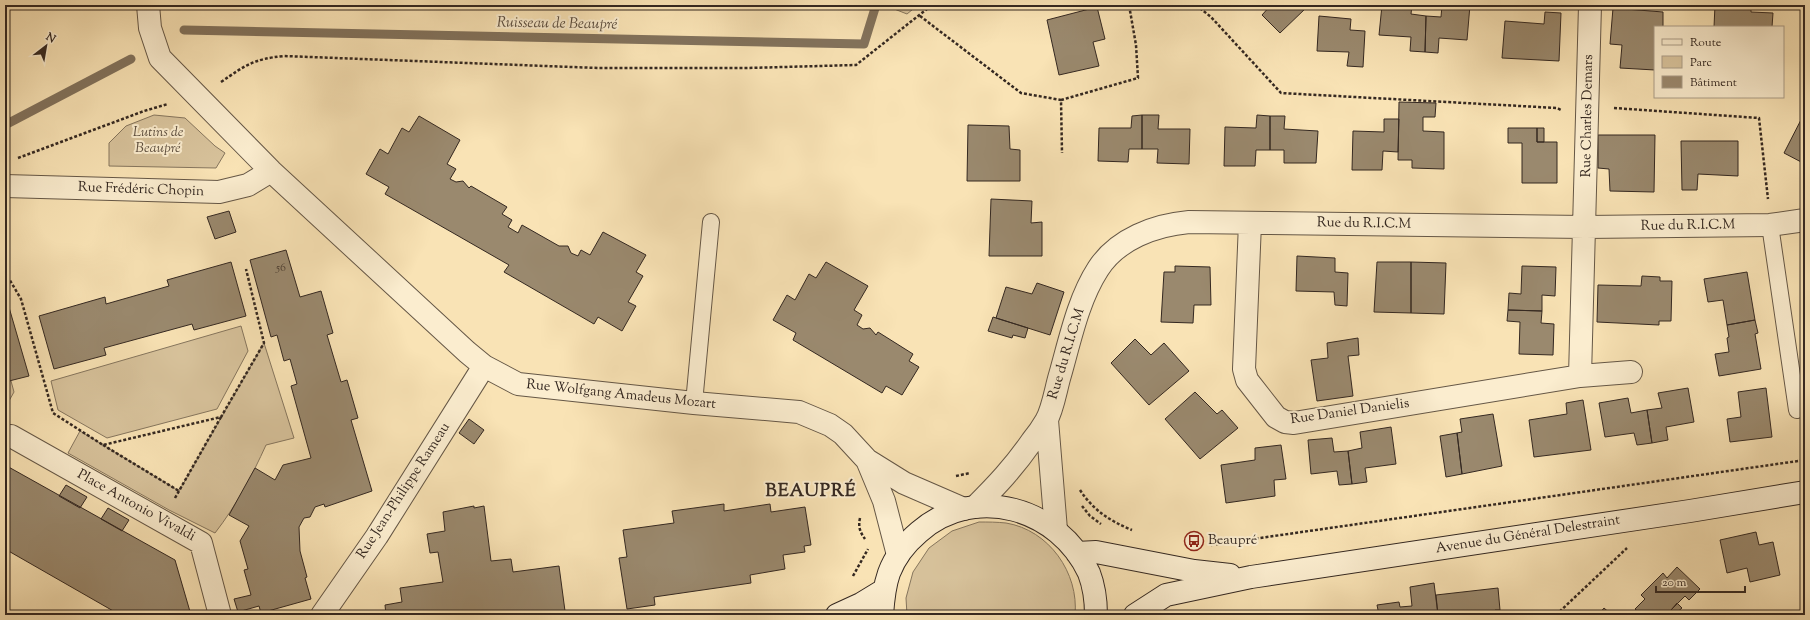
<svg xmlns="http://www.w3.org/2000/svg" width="1810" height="620" font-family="'Sorts Mill Goudy',serif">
  <rect width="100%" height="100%" fill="#f9e3b5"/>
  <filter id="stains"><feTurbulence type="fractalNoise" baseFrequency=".005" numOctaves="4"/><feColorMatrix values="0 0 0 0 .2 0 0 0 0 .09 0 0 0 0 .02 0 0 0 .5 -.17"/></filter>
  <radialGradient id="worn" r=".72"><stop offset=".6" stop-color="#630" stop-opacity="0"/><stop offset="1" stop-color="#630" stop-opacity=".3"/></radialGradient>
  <path fill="#d8c39c" stroke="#86765e" d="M 884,5 L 918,5 L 907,14 Z
    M 154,115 L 185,118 L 215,146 L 225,153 L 216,168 L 109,166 L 109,143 L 126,126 Z
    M 241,326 L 248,351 L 217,409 L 107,438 L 58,410 L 51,381 Z
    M 264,343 L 294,438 L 266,445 C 252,476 236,506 215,533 L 169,510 L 68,453 L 80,431 L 179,491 Z
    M 11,381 L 14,392 L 5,408 L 5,382 Z
    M 979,522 C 988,522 997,522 1006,523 C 1049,530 1079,573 1075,615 L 907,615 L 906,598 L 913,572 L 929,548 L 952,531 Z"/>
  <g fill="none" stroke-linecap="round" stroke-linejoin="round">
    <path stroke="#82725c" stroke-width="9" d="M 184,30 L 864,44 L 876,5
      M 5,125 L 131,59"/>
  </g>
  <path fill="#9a896e" stroke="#342821" d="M 1271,5 L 1303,5 L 1306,8 L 1280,33 L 1262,15 Z
    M 1382,5 L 1412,5 L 1411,14 L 1426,16 L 1425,52 L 1410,51 L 1411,37 L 1379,35 Z
    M 1442,5 L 1470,5 L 1467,40 L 1439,38 L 1438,53 L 1425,52 L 1426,16 L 1441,17 Z
    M 1715,5 L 1751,5 L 1751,12 L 1773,13 L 1772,27 L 1714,27 Z
    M 1097,7 L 1105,39 L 1093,42 L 1099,66 L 1059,75 L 1047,20 Z
    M 1613,8 L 1663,12 L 1663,27 L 1655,27 L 1655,70 L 1620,68 L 1622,45 L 1610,44 Z
    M 1545,12 L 1561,13 L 1559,61 L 1502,58 L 1505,21 L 1544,24 Z
    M 1319,16 L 1351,19 L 1350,30 L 1365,31 L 1363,67 L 1347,66 L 1349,52 L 1317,51 Z
    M 1399,102 L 1436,103 L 1435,117 L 1423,117 L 1423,131 L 1444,132 L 1444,169 L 1412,168 L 1412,160 L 1398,160 Z
    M 1805,112 L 1805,164 L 1784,153 Z
    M 1142,115 L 1159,115 L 1158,129 L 1190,129 L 1189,164 L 1157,163 L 1158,149 L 1142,149 Z
    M 1142,115 L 1142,149 L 1129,149 L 1128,162 L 1098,161 L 1099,128 L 1131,128 L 1132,116 Z
    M 1257,115 L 1270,116 L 1270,150 L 1256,150 L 1255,166 L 1224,166 L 1225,127 L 1256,128 Z
    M 419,116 L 460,140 L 447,164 L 456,169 L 450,179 L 456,182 L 463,181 L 469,188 L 471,186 L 507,207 L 502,214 L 512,220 L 508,227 L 518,233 L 522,225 L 559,246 L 568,246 L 571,253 L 578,256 L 581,250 L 590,255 L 603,232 L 646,255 L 636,272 L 643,276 L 628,302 L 636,306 L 622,331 L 598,317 L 594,324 L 504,272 L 509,265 L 385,194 L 389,187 L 366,174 L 380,149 L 388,154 L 402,128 L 409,132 Z
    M 1270,116 L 1285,116 L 1284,129 L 1318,131 L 1316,163 L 1284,163 L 1284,150 L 1270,150 Z
    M 1384,119 L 1399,119 L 1398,152 L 1383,151 L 1382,170 L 1352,170 L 1353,131 L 1384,132 Z
    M 968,125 L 1009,126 L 1010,149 L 1020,150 L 1020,181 L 967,181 Z
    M 1508,128 L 1537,128 L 1537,142 L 1557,142 L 1557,183 L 1522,183 L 1522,143 L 1508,143 Z
    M 1537,128 L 1544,128 L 1544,142 L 1537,142 Z
    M 1598,135 L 1655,135 L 1654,192 L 1610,191 L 1609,169 L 1598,168 Z
    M 1681,141 L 1738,141 L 1738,176 L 1698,174 L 1697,190 L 1682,190 Z
    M 991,199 L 1032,201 L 1031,223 L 1042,222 L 1042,256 L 989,256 Z
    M 229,211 L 236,232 L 215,239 L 207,217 Z
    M 286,250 L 300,297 L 321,291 L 333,333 L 327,335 L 341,382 L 347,380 L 358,418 L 351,420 L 372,491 L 325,507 L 324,504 L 315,507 L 310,517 L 304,518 L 299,527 L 300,551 L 307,577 L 305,578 L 311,599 L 261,613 L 259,606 L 238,612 L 234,599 L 251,595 L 244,570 L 248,569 L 240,541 L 249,526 L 229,515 L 255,468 L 275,480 L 283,465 L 311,458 L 291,386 L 297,384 L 290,359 L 284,361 L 277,335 L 271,337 L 250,260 Z
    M 1297,256 L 1335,258 L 1335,272 L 1348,273 L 1347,306 L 1335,305 L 1334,292 L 1296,291 Z
    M 231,262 L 246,316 L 194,330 L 192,324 L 104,348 L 106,355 L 54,369 L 39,316 L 105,297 L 106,304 L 169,286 L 167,280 Z
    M 826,262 L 868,286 L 854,310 L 862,315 L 857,325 L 863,329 L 870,328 L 876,335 L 878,332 L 913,354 L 909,361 L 919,367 L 902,395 L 886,386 L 882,393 L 793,340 L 796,333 L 773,320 L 787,295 L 795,300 L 809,274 L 816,278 Z
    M 1377,262 L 1411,262 L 1411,313 L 1374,312 Z
    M 1411,262 L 1446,263 L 1444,314 L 1411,313 Z
    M 1175,266 L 1210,267 L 1211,305 L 1194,305 L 1193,323 L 1161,322 L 1164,272 L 1175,272 Z
    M 1522,266 L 1556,267 L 1555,296 L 1542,295 L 1542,311 L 1508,310 L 1509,293 L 1521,294 Z
    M 1747,272 L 1755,320 L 1727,325 L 1723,300 L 1708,302 L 1704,279 Z
    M 1642,276 L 1660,277 L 1660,281 L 1672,281 L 1671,321 L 1659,321 L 1659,325 L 1597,322 L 1598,285 L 1641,286 Z
    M 1037,283 L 1064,292 L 1050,335 L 996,318 L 1006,287 L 1032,294 Z
    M 6,297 L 29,376 L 5,382 L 5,298 Z
    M 1508,310 L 1542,311 L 1541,323 L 1554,324 L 1553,355 L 1519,354 L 1520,322 L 1507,321 Z
    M 993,317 L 1028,328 L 1025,338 L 1013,335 L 1012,338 L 988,331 Z
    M 1755,320 L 1758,333 L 1755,334 L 1761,369 L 1719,376 L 1715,354 L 1729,352 L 1727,338 L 1729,337 L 1727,325 Z
    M 1358,338 L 1359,355 L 1348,356 L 1353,396 L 1317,401 L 1311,360 L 1328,358 L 1327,343 Z
    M 1135,339 L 1151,355 L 1164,343 L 1189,371 L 1149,405 L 1111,363 Z
    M 1688,388 L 1694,422 L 1666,427 L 1668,440 L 1652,443 L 1647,410 L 1662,408 L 1658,393 Z
    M 1766,388 L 1772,437 L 1730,442 L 1727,419 L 1741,417 L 1738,392 Z
    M 1195,392 L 1217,414 L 1222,410 L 1238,428 L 1200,459 L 1165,419 Z
    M 1628,398 L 1631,413 L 1647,410 L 1652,443 L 1637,445 L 1634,433 L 1605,437 L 1599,403 Z
    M 1583,400 L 1591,450 L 1534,457 L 1529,420 L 1567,414 L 1566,403 Z
    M 1493,414 L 1502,466 L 1462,474 L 1457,433 L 1462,432 L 1460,419 Z
    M 469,419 L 484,430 L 474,444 L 459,433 Z
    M 1391,427 L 1396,464 L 1365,468 L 1367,482 L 1352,484 L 1348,451 L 1362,448 L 1360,432 Z
    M 1457,433 L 1462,474 L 1446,477 L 1440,436 Z
    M 1332,438 L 1334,452 L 1348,451 L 1352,484 L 1339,485 L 1337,471 L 1311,474 L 1308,440 Z
    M 1281,445 L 1286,479 L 1274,480 L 1275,496 L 1226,503 L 1221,465 L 1255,460 L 1255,448 Z
    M 5,465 L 175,560 L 191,615 L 115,615 L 115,612 L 5,549 Z
    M 66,485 L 87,497 L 80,508 L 59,496 Z
    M 724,504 L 724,511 L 770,504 L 771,512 L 805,507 L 811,545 L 804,546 L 805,552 L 783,555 L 785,569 L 750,575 L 751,583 L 654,597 L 655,605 L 627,609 L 619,558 L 627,557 L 623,530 L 674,523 L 672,511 Z
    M 474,506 L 474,508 L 484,506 L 491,561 L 511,559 L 513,572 L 559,566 L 565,611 L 549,613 L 550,615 L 386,615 L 385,605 L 402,602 L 400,588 L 443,582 L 438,552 L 430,553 L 427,534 L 445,531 L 443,512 Z
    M 108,508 L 129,520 L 122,531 L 101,519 Z
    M 1756,532 L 1759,545 L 1773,542 L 1780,575 L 1750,582 L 1747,568 L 1727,573 L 1720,540 Z
    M 1677,567 L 1700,589 L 1689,600 L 1685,596 L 1666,615 L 1642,615 L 1635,609 L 1645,599 L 1641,595 L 1663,573 L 1667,578 Z
    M 1434,583 L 1438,615 L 1379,615 L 1377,605 L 1399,602 L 1400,607 L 1412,606 L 1410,587 Z
    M 1498,588 L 1500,610 L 1495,610 L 1495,615 L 1438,615 L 1436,595 Z
    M 1677,603 L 1682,608 L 1675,614 L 1671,610 Z
    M 1604,608 L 1612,615 L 1598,615 Z"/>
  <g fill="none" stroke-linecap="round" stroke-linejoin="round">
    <g stroke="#655746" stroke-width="18">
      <path id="lane" d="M 1770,225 L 1797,410
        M 694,403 L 711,222"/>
    </g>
    <g stroke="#655746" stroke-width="24">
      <path id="street" d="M 148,5 L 150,28 L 160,58 L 271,171 L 467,352 L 484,366 L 518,384 L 694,403 L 799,412 L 830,425 L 843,434 L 867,460 L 904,483 L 964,509
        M 5,186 L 219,192 L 248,185 L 271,171
        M 1250,223 L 1244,369 L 1247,380 L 1276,417 L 1285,422 L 1294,423 L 1580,376 L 1590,5
        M 1580,376 L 1631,372
        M 1047,420 L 1056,530
        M 5,437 L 11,436 L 201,543 L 220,615
        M 867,460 L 884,501 L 898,555
        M 975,507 C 997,485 1014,467 1032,441 C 1037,435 1042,428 1046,421 C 1053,409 1056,388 1060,375 C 1070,340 1078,300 1098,269 C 1117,239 1155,225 1189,222 L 1585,227 L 1770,225 L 1805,220
        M 322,615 L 377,536 L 484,366"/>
    </g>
    <g stroke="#342821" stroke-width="24">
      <path id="secondary" d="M 1077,553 L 1096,552 L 1194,571 L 1230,575
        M 837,615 L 861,604 L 884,590
        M 882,615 C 883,601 884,587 889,573 C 895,557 906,543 919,532 C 975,483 1059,508 1089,573 C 1094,586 1096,601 1096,615
        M 1135,615 L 1166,595 L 1251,577 L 1690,511 L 1805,492"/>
    </g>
    <path stroke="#342821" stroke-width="2.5" stroke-dasharray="3 2" stroke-linecap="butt" d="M 1196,5 L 1211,17 L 1281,93 L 1557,108 L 1561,110
      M 920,16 L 1021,93 L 1061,100 L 1062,153
      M 221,82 C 246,65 253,59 284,56 L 598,68 L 747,68 L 856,65 L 932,5
      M 1061,100 L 1138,78 L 1136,45 L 1129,5
      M 1614,108 L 1759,118 L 1768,199
      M 18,158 L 144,111 L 168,104
      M 5,272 L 21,299 L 53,413 L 103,445 L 221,417 L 264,343 L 246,269
      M 103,445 L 179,491
      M 956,476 L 970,473
      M 1080,490 C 1093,510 1110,521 1132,530
      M 175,498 L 221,417
      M 1082,506 L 1090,516 L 1101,524
      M 860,518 C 858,527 860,532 865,539
      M 1211,545 L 1805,460
      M 853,576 L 868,549
      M 1556,615 L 1627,548"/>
    <use href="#lane" stroke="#fbedcf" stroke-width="16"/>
    <use href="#street" stroke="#fbedcf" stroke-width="22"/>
    <use href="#secondary" stroke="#fbedcf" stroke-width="22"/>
  </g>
  <defs>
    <g id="bus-ring" transform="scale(1)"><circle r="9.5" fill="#fbedcf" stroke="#8f2418" stroke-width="1.5"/><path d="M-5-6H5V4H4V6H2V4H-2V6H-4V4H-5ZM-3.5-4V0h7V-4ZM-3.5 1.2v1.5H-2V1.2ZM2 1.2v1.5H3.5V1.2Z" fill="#8f2418"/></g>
  </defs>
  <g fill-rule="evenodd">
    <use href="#bus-ring" x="1194" y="541"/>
  </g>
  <g text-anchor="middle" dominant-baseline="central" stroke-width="4" stroke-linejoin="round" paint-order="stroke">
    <g font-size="12" fill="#4e4034">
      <text x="281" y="268">56</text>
    </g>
    <g font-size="14" fill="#342821" stroke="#fbedcf">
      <text transform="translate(1588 116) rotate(-89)">Rue Charles Demars</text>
      <text transform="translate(141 190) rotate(2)">Rue Frédéric Chopin</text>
      <text transform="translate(1364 224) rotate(1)">Rue du R.I.C.M</text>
      <text transform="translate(1688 226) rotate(-1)">Rue du R.I.C.M</text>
      <text transform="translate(1067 354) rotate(-73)">Rue du R.I.C.M</text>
      <text transform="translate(621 395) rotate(6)">Rue Wolfgang Amadeus Mozart</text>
      <text transform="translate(1350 412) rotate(-8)">Rue Daniel Danielis</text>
      <text transform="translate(404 491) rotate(-57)">Rue Jean-Philippe Rameau</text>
      <text transform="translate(136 506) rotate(29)">Place Antonio Vivaldi</text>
      <text transform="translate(1528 535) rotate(-9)">Avenue du Général Delestraint</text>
    </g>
    <g font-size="14" font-style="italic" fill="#5d4f40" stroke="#fbedcf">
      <text x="158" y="133">Lutins de<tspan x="158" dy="16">Beaupré</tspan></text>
    </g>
    <g font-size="14" fill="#342821" stroke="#fbedcf" text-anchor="start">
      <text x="1208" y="541">Beaupré</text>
    </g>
    <g font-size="15" font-style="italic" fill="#5b4d3e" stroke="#fbedcf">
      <text transform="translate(557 24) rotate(1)">Ruisseau de Beaupré</text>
    </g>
    <g font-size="18" font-weight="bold" letter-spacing="1" fill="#342821" stroke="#fbedcf">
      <text x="811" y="492">BEAUPRÉ</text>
    </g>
  </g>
  <rect width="1810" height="620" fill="none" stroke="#f9e3b5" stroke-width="20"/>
  <rect x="6" y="6" width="1798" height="608" fill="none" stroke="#342821" stroke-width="2"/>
  <rect x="10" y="10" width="1790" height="600" fill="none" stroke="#342821"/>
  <rect x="1654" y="26" width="130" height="72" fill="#fbedcf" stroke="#ab9e89"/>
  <rect x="1662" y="39" width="20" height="6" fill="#fbedcf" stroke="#ab9e89"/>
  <text x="1690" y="46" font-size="12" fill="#342821">Route</text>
  <rect x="1662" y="56" width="20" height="12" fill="#d8c39c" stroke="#ab9e89"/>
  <text x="1690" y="66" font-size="12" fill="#342821">Parc</text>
  <rect x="1662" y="76" width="20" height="12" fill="#9a896e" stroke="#ab9e89"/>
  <text x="1690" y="86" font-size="12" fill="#342821">Bâtiment</text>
  <g transform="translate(46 46) rotate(31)" stroke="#fbedcf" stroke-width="3" paint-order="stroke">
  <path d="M0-3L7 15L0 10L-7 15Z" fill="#342821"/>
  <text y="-6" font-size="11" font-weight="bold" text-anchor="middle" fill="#342821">N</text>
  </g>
  <path d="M1656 586v6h89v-6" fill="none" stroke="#342821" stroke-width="2"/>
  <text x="1662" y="586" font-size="12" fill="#342821" stroke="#fbedcf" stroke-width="3" paint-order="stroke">20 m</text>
  <rect width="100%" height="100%" filter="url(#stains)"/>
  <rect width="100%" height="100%" fill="url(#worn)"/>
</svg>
